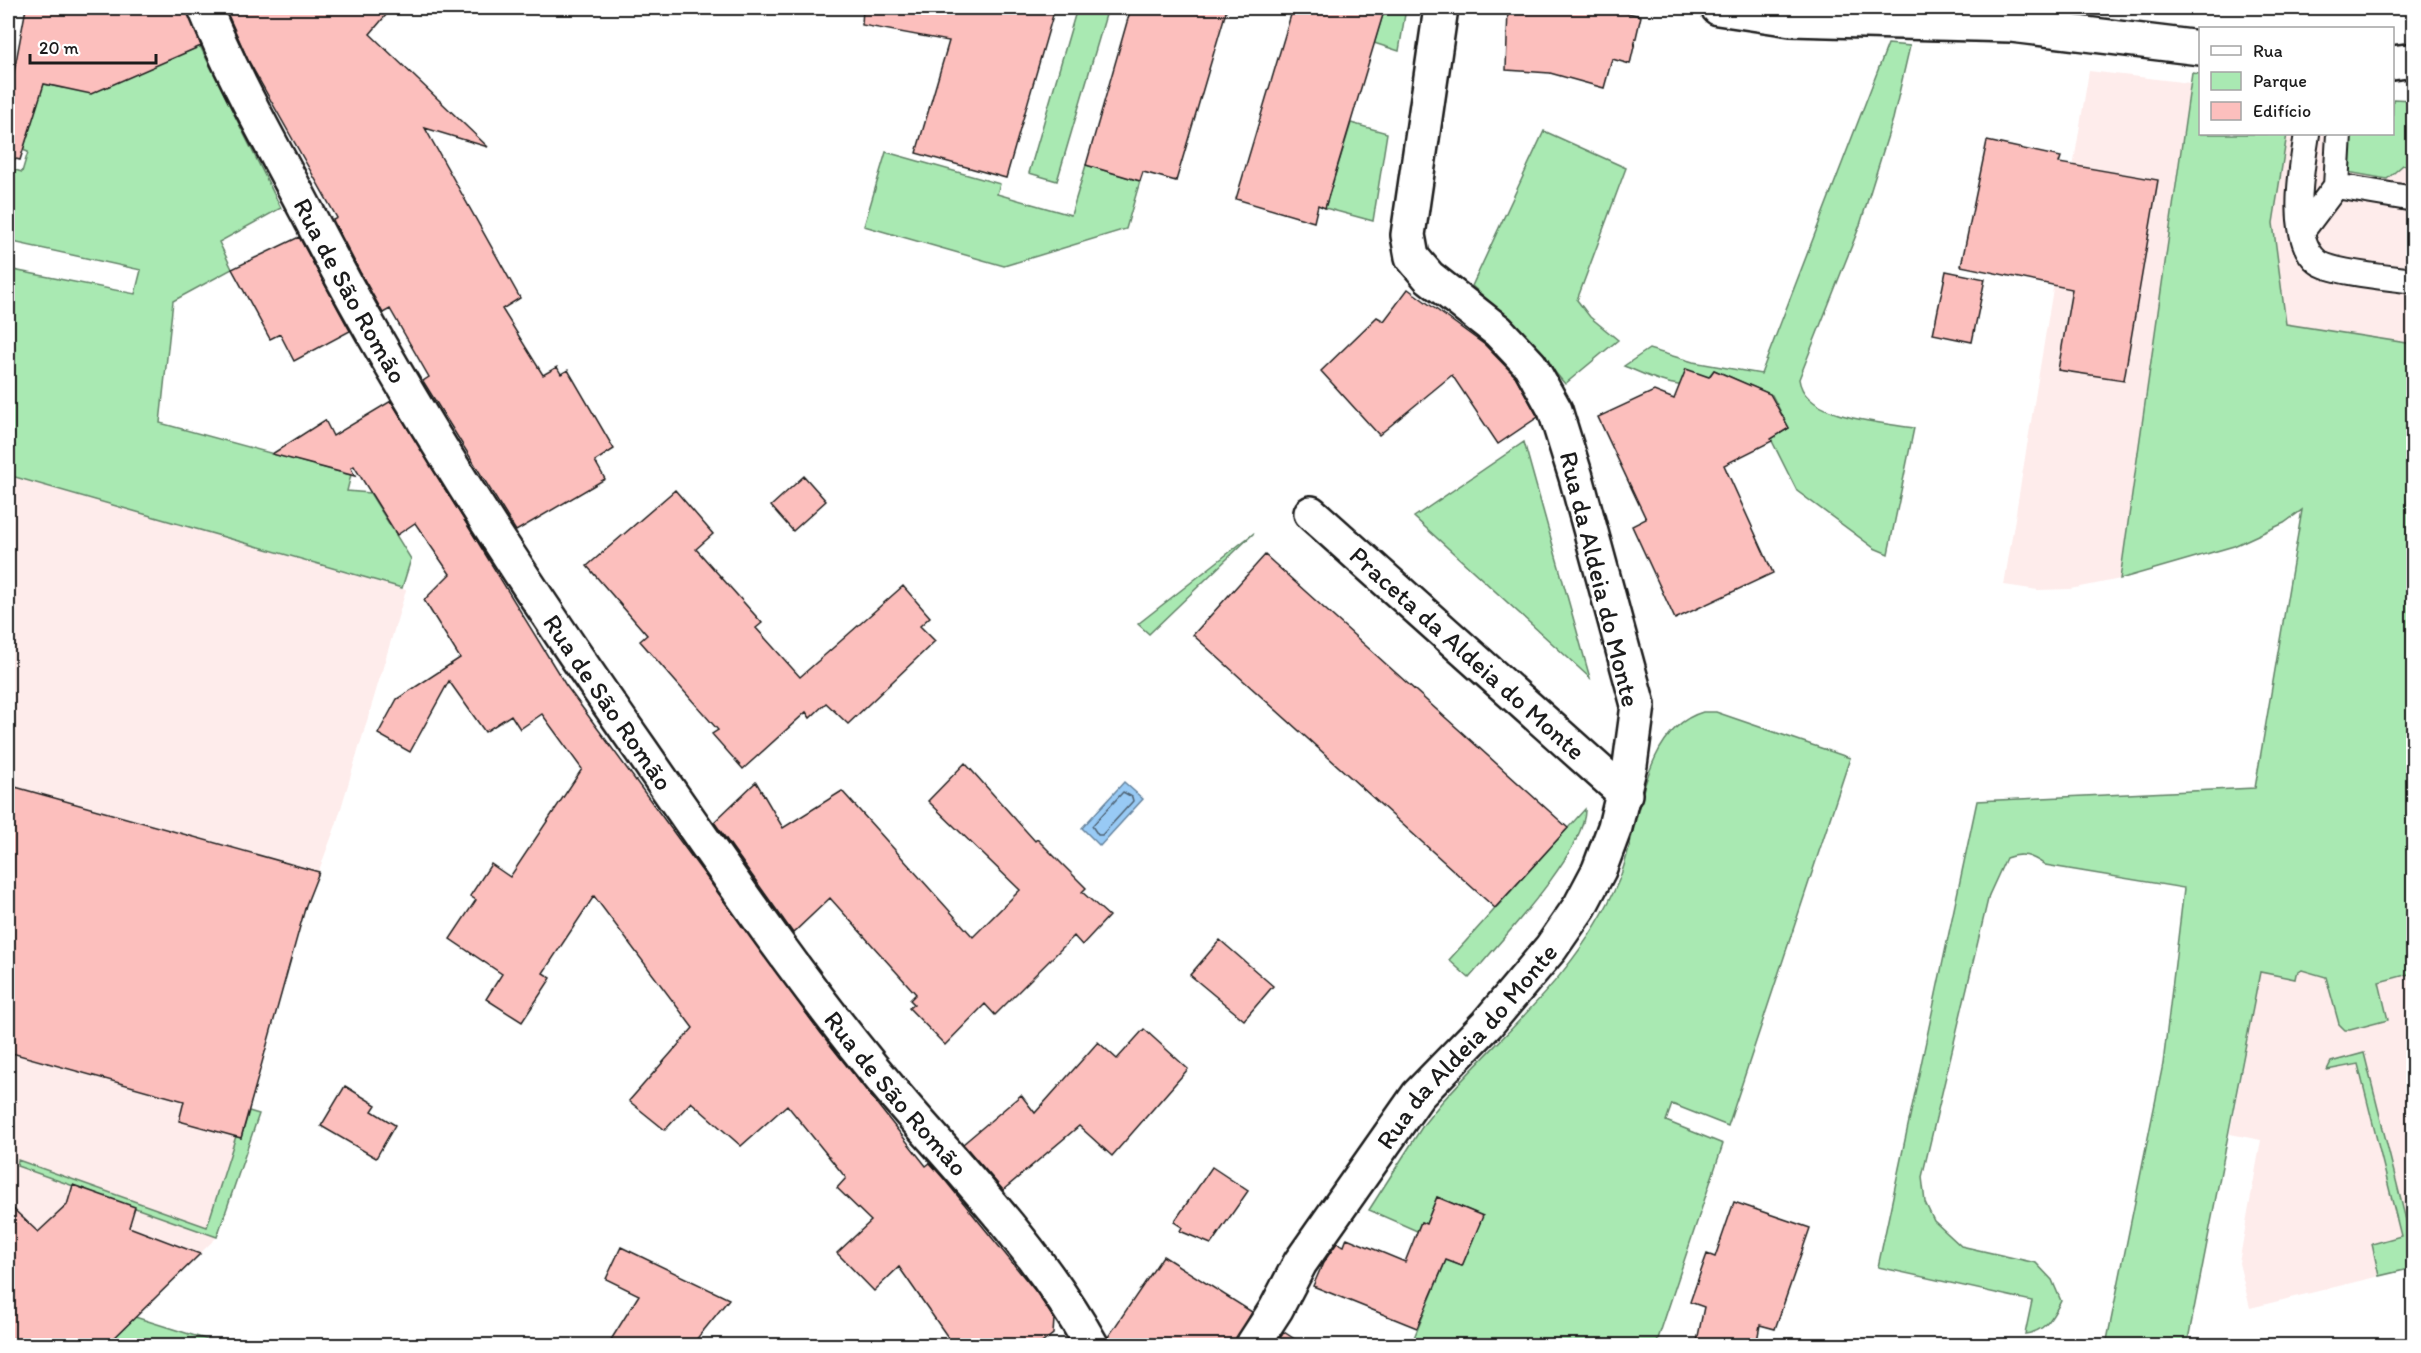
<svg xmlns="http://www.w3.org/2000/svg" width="2421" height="1353" font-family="Itim,sans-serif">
  <rect width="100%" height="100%" fill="#fff"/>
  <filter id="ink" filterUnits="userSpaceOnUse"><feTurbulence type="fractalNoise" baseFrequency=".0167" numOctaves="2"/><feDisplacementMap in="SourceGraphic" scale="12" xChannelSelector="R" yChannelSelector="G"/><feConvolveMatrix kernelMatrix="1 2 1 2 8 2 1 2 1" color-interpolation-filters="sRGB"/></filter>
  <g filter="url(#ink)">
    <path fill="#feeceb" d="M 2089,71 L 2190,83 L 2120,579 L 2071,589 L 2038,590 L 2004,585 Z
      M 2393,99 L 2413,100 L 2413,344 L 2285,324 L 2273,223 L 2287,134 L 2392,134 Z
      M 8,475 L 406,590 L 336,825 L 306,905 L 249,1111 L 259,1114 L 217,1237 L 106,1345 L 8,1345 Z
      M 2284,845 L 2413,894 L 2413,1287 L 2408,1269 L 2250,1308 L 2239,1263 L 2261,1140 L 2230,1134 Z"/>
    <path fill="#a9e9b2" stroke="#628267" stroke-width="1.5" d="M 1077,8 L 1108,8 L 1057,181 L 1029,173 Z
      M 1385,8 L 1406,8 L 1399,51 L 1374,43 Z
      M 1888,44 L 1910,46 L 1893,119 L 1860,225 L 1799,379 C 1804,419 1881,422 1914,428 L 1888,554 L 1874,548 L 1797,491 L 1771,439 L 1789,428 L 1772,395 L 1714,370 C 1692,401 1652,377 1624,366 L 1649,349 L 1693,362 L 1761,374 Z
      M 200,46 L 281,208 L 219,242 L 232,269 L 173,301 L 160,423 L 351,475 L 347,491 L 370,493 L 411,559 L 402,588 L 8,475 L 8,269 L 135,294 L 141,270 L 8,241 L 8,168 L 22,172 L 28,152 L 23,150 L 32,120 L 8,113 L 8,94 L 13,77 L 62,88 Z
      M 2192,73 L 2200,74 L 2200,134 L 2287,134 L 2273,223 L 2286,324 L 2413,344 L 2413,973 L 2379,982 L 2388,1020 L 2350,1030 L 2345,1030 L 2339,1024 L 2326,977 L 2302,970 L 2296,974 L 2295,979 L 2260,972 L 2187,1345 L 2106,1345 L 2163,1064 L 2184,888 L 2045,865 C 2031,855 2022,852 2006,858 L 1989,895 L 1922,1177 L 1925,1202 L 1934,1221 L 1961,1246 L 2036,1263 L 2052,1280 L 2061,1301 C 2052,1318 2046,1331 2025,1334 L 2032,1301 L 1878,1267 L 1977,801 L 2255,788 L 2302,510 L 2284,523 L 2234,546 L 2120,579 Z
      M 2393,99 L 2413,100 L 2413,167 L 2403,165 L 2387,179 L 2347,172 L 2350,134 L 2392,134 Z
      M 1351,123 L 1387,133 L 1373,221 L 1325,208 Z
      M 1544,131 L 1626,168 L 1577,300 L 1590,317 L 1618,340 L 1565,384 L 1510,319 L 1472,286 Z
      M 886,152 L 1000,184 L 997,194 L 1071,215 L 1086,165 L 1140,181 L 1126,229 L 1004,266 L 864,226 Z
      M 1524,442 L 1590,678 L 1414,517 Z
      M 1254,533 L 1149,634 L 1138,624 Z
      M 1703,712 L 1716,712 L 1850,758 L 1728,1126 L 1672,1104 L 1666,1121 L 1723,1144 L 1656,1345 L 1411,1345 L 1446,1260 L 1462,1266 L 1482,1216 L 1437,1197 L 1426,1224 L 1421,1222 L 1417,1231 L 1369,1210 L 1424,1124 L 1441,1103 C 1505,1031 1580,972 1619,880 C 1640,829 1640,730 1703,712 Z
      M 1585,809 C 1587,850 1497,945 1469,978 L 1449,960 Z
      M 2364,1053 L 2413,1248 L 2413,1287 L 2409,1269 L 2379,1276 L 2372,1244 L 2401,1236 L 2358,1064 L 2327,1070 L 2331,1062 Z
      M 249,1111 L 259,1114 L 217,1237 L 17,1166 L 18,1160 L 207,1227 L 236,1136 L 241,1138 Z
      M 135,1317 L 224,1345 L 106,1346 Z"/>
    <path fill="#98caf5" stroke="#66849e" stroke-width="1.5" d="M 1124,782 L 1143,799 L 1100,846 L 1082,828 Z"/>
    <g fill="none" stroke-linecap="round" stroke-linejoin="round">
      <path stroke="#4e6273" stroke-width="1.5" d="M 1123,792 L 1132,797 L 1133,801 L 1102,835 L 1098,835 L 1092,826 Z"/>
    </g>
    <path fill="#fcbfbd" stroke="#1c1c1c" stroke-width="1.5" d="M 26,8 L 187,8 L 201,46 L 91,94 L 44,84 L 20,160 L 8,157 L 8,104 Z
      M 225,8 L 392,8 L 370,34 L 488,147 L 425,128 L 520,298 L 502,309 L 543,375 L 557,367 L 561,374 L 568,370 L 614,449 L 595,461 L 605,479 L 516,531 L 423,381 L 429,377 L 390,309 L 383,313 L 360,272 L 333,220 L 337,218 L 248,60 Z
      M 863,8 L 1055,8 L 1006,178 L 916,153 L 949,41 L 862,25 Z
      M 1131,8 L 1227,8 L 1176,181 L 1143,172 L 1140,181 L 1086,165 Z
      M 1293,8 L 1385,8 L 1325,208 L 1318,205 L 1314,222 L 1236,199 Z
      M 1508,8 L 1607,8 L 1641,16 L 1630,64 L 1612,59 L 1604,88 L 1550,73 L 1506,70 Z
      M 1987,141 L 2061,157 L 2059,163 L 2158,180 L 2124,380 L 2058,370 L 2072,289 L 1961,266 Z
      M 299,237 L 350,331 L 294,361 L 280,334 L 270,339 L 232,269 Z
      M 1946,271 L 1985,279 L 1972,342 L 1933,334 Z
      M 1408,289 L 1485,345 L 1515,376 L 1538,417 L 1498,444 L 1452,375 L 1379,435 L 1321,371 L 1377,317 L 1384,321 Z
      M 1686,369 L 1709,377 L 1714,370 L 1770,394 L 1789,428 L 1771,439 L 1772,441 L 1724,465 L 1773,573 L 1675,619 L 1632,526 L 1646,519 L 1598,417 L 1654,391 L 1674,399 Z
      M 391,401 L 565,684 L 820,1032 L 926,1166 L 930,1163 L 944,1179 L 1037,1293 L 1054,1319 L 1053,1334 L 1038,1346 L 954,1346 L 899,1267 L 874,1291 L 837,1253 L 871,1221 L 837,1188 L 846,1178 L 787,1105 L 741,1146 L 691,1102 L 665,1130 L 629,1101 L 693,1028 L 594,896 L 543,973 L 551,978 L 522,1022 L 486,999 L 502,974 L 450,939 L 476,900 L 470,896 L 491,864 L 510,877 L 582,769 L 542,714 L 520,729 L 511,715 L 485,732 L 449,681 L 410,752 L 378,734 L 397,699 L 460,658 L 424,600 L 450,574 L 415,523 L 397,535 L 354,466 L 351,468 L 355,476 L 272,454 L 325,420 L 333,436 Z
      M 804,476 L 826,501 L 793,531 L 771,506 Z
      M 675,490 L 713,534 L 696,549 L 762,623 L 756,628 L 800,677 L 903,586 L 930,617 L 920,626 L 935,641 L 848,724 L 826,703 L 810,718 L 806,712 L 743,769 L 712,734 L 718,730 L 640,641 L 647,635 L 587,566 Z
      M 1265,555 L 1568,828 L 1495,908 L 1193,635 Z
      M 965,763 L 1035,841 L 1037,839 L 1086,888 L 1082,892 L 1109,916 L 1082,945 L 1074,936 L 995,1015 L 985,1004 L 945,1045 L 909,1008 L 914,1004 L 910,1000 L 916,994 L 830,898 L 793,933 L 714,822 L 756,782 L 783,828 L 842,791 L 973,937 L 1020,890 L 928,801 Z
      M 8,785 L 319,872 L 306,905 L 241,1138 L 179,1121 L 184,1101 L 8,1052 Z
      M 1220,940 L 1273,986 L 1244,1020 L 1190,975 Z
      M 1144,1029 L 1188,1069 L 1112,1156 L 1079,1126 L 1003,1190 L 963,1144 L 1021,1095 L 1035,1113 L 1098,1042 L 1117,1059 Z
      M 345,1086 L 376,1105 L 372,1111 L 395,1125 L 376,1158 L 321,1126 Z
      M 1212,1167 L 1248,1191 L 1211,1244 L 1180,1231 L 1182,1227 L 1174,1222 Z
      M 73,1185 L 135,1207 L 129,1227 L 200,1254 L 106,1346 L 8,1346 L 8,1204 L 38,1232 L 67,1205 Z
      M 1437,1197 L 1483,1216 L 1462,1266 L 1446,1260 L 1417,1328 L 1313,1286 L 1323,1263 L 1337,1243 L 1344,1246 L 1347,1238 L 1405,1262 L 1421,1222 L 1426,1224 Z
      M 1734,1202 L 1810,1228 L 1775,1329 L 1760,1325 L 1756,1346 L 1696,1346 L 1704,1307 L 1690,1302 L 1707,1254 L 1715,1257 Z
      M 621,1247 L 729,1299 L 691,1346 L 607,1346 L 639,1295 L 606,1279 Z
      M 1163,1256 L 1252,1312 L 1233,1346 L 1111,1346 L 1108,1337 Z
      M 1284,1332 L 1305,1346 L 1275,1346 Z"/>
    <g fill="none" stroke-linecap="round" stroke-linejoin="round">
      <g stroke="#1c1c1c" stroke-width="28">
        <path id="lane" d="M 2307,134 C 2302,166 2288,239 2318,262 C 2332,273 2394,278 2414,281
          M 2339,134 L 2336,186 L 2414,199
          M 2303,230 L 2336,186"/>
      </g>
      <g stroke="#1c1c1c" stroke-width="38">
        <g id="street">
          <path id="s1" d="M 205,8 C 233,78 271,143 306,210 C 404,400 520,578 643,753 C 692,824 741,895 792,964 C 829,1014 868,1064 908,1110 C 974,1185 1043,1258 1092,1346"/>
          <path d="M 1718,8 L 1791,19 L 2011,25 L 2200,48"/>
          <path d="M 2392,63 L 2414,60"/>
          <path id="s2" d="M 1311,513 L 1625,794"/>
          <path id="s3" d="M 1252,1346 L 1276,1309 L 1300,1263 L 1418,1095 L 1487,1024 L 1551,948 L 1580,906 L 1599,870 L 1615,827 L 1630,765 L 1638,705 L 1576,477 L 1555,410 L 1530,365 L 1498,331 L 1429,277 L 1412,257 L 1408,235 L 1441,8"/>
        </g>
      </g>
      <use href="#lane" stroke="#fff" stroke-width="24"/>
      <use href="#street" stroke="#fff" stroke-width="33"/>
    </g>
  </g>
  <g text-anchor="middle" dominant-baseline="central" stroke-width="5" stroke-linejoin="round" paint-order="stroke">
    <g font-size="26" fill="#1c1c1c" stroke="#fff">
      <text stroke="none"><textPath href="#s1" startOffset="318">Rua de São Romão</textPath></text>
      <text transform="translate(1600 579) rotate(76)">Rua da Aldeia do Monte</text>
      <text stroke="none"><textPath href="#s2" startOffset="210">Praceta da Aldeia do Monte</textPath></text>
      <text stroke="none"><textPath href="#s1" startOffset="804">Rua de São Romão</textPath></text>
      <text stroke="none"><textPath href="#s3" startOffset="370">Rua da Aldeia do Monte</textPath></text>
      <text stroke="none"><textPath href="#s1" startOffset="1290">Rua de São Romão</textPath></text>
    </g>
  </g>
  <rect width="2421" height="1353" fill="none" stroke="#fff" stroke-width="30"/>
  <rect x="15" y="15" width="2391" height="1323" fill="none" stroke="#1c1c1c" stroke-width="2" filter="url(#ink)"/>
  <rect x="2199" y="27" width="195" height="108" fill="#ffffff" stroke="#a4a4a4" stroke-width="1.5"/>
  <rect x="2211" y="46" width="30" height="9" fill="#ffffff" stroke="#a4a4a4" stroke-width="1.5"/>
  <text x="2253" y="57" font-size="18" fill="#1c1c1c">Rua</text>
  <rect x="2211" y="72" width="30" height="18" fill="#a9e9b2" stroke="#a4a4a4" stroke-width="1.5"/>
  <text x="2253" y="87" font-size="18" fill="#1c1c1c">Parque</text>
  <rect x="2211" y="102" width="30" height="18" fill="#fcbfbd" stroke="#a4a4a4" stroke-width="1.5"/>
  <text x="2253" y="117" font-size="18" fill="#1c1c1c">Edifício</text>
  <path d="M30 54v9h126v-9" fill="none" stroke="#1c1c1c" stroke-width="3"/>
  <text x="39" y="54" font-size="18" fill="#1c1c1c" stroke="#ffffff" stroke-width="4.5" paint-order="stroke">20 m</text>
</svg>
